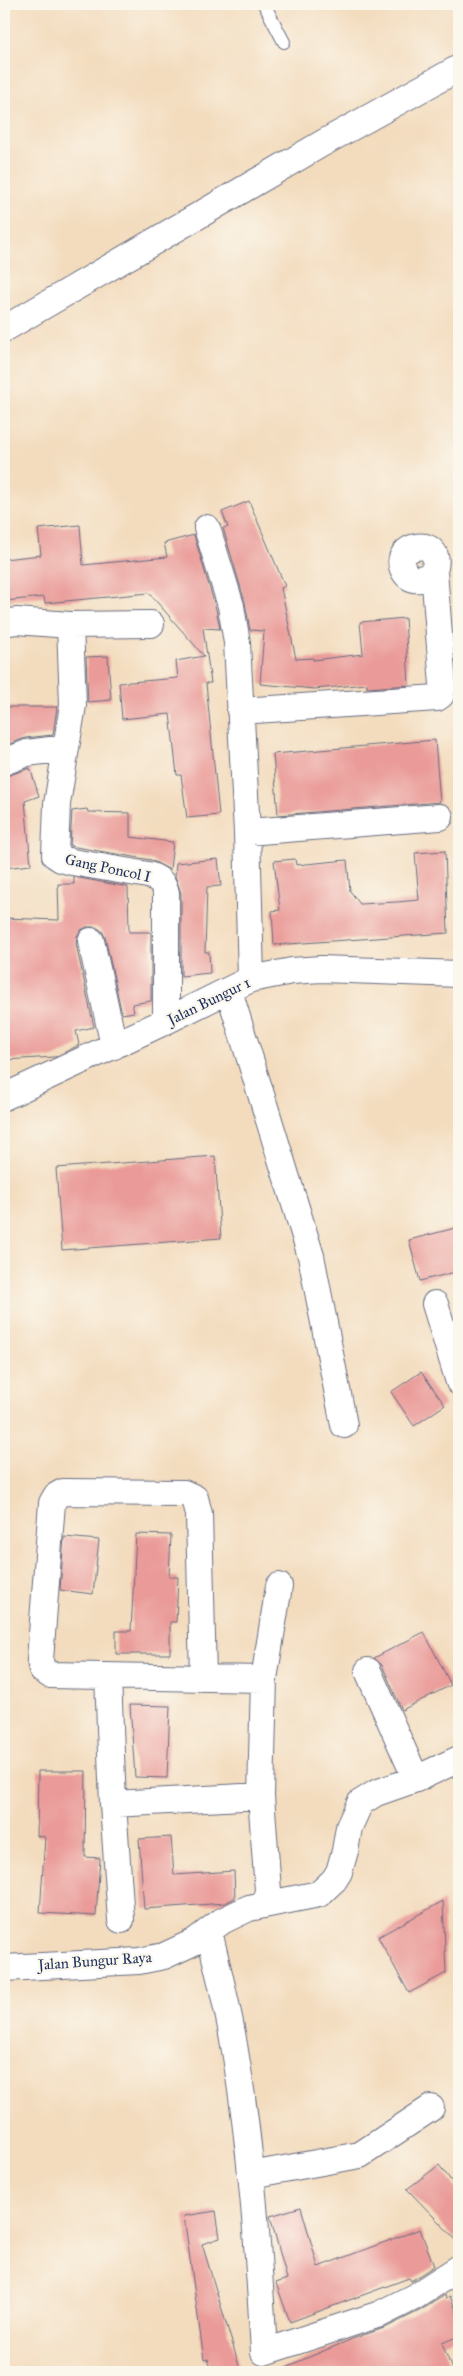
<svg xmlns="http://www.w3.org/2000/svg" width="463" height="2376" font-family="'IM FELL Great Primer',serif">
  <rect width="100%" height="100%" fill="#fbf7ec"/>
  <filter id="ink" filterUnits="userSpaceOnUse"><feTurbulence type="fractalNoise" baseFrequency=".02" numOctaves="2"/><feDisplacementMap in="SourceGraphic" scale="10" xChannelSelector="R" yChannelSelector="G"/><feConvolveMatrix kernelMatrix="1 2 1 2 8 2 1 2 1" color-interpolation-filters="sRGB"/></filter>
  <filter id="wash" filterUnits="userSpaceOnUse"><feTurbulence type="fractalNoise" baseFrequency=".0096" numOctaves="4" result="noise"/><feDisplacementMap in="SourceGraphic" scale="20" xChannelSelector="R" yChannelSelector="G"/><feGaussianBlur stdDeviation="1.12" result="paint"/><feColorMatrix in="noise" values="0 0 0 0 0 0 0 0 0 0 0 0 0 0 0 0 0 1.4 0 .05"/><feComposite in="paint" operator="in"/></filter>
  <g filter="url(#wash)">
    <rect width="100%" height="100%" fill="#f3dcbe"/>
    <g id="blocks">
      <path fill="#ea9b99" d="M 249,501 L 285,586 L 281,588 L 296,659 L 313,658 L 313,660 L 363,654 L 360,622 L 405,618 L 409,685 L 367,688 L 367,684 L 315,689 L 260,684 L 264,631 L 250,630 L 245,602 L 223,528 L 228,527 L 222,512 Z
        M 80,525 L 83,565 L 167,557 L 164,543 L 194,535 L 216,609 L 220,629 L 203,628 L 211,683 L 206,683 L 219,815 L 187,818 L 181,775 L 177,775 L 170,714 L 122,719 L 119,683 L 178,678 L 176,661 L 204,656 L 149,593 L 45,603 L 44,597 L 4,601 L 4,559 L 41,555 L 38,529 Z
        M 108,656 L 111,700 L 88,702 L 86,657 Z
        M 4,704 L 7,704 L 8,707 L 57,707 L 53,735 L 25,738 L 4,746 Z
        M 435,740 L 440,802 L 278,815 L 273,754 Z
        M 30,768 L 39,796 L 25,801 L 31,865 L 4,868 L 4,777 Z
        M 87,809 L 88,812 L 130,813 L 130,837 L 173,842 L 170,870 L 151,860 L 70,846 L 72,811 Z
        M 445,851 L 448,933 L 274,945 L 272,911 L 280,910 L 274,861 L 295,859 L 296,865 L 347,860 L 350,891 L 360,904 L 397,902 L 419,900 L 415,853 Z
        M 218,859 L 221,886 L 207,887 L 205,952 L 209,952 L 210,973 L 181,976 L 181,893 L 175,876 L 176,863 Z
        M 74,877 L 128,887 L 129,932 L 151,932 L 151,1001 L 132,1004 L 134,1012 L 122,1014 L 105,937 L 102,931 L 96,927 L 87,927 L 81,930 L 77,936 L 76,944 L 94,1027 L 76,1031 L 79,1045 L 55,1057 L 5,1060 L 4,918 L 59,920 L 58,884 L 74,884 Z
        M 215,1156 L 221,1238 L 62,1250 L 56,1168 Z
        M 459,1227 L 459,1271 L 420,1281 L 409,1240 Z
        M 421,1372 L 445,1405 L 414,1426 L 391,1392 Z
        M 136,1534 L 171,1535 L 169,1577 L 178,1577 L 176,1622 L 170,1622 L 170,1654 L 116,1654 L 116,1631 L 131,1631 Z
        M 64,1537 L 99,1540 L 93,1594 L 60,1590 Z
        M 424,1632 L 451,1685 L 402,1710 L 382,1665 L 374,1658 Z
        M 130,1705 L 170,1706 L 167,1778 L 135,1777 Z
        M 38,1771 L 86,1771 L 85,1857 L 100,1858 L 96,1916 L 40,1913 L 45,1837 L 37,1836 Z
        M 171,1837 L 174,1875 L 234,1871 L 235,1898 L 225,1903 L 144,1909 L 139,1839 Z
        M 443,1901 L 446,1973 L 409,1993 L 378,1937 Z
        M 439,2165 L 459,2191 L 459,2243 L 407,2189 Z
        M 301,2207 L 318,2267 L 420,2229 L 434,2266 L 411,2281 L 409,2278 L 290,2322 L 276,2283 L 287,2279 L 270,2216 Z
        M 216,2211 L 220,2238 L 202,2244 L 241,2372 L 212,2372 L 208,2359 L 204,2360 L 184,2216 Z
        M 445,2295 L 446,2298 L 450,2296 L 459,2317 L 459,2336 L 442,2343 L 453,2372 L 274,2372 L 352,2339 L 387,2327 L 421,2310 Z"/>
    </g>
  </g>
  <g filter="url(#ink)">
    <use href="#blocks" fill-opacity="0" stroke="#676c80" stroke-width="1"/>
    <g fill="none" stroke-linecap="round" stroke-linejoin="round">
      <g stroke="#676c80" stroke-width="14">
        <path id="lane" d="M 264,4 L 284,42"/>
      </g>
      <g stroke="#676c80" stroke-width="28">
        <path id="street" d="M 4,329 L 323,143 L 459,68
          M 207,528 L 231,606 L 237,643 L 247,832 L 251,979
          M 4,623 L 16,621 L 70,625 L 151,624
          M 70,625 L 73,705 L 57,804 L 55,855 L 61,859 L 72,862 L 148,875 C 158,878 164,882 166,893 L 166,1021
          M 240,711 L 437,698 L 441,695 L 443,685 L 434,571 C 446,533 389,544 404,571 C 411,584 426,580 434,571
          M 4,762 L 27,753 L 66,748
          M 247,832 L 440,817
          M 91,941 L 114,1046
          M 229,991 L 311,1256 L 344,1425
          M 4,1097 L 166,1021 L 251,979 L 292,971 L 321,969 L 459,974
          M 435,1304 L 459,1382
          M 368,1671 L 416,1779
          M 108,1676 L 113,1804 L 121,1920
          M 203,1677 L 199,1514 L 195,1498 L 184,1493 L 63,1492 L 56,1496 L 52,1503 L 40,1660 L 42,1670 L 50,1675 L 264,1679
          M 113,1804 L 261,1796
          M 269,1904 L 261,1796 L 264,1679 L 279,1586
          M 209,1931 C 217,1967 227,2003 233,2039 C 251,2142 258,2247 264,2352 L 380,2314 L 414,2297 L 459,2268
          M 4,1968 L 139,1961 L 164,1956 L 194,1942 L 222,1921 L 249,1908 L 319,1894 L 334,1880 L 339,1872 L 345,1851 L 349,1827 L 360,1803 L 376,1793 L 416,1779 L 459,1759
          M 251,2175 L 360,2155 L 431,2108"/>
      </g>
      <use href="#lane" stroke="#fff" stroke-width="12"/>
      <use href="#street" stroke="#fff" stroke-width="26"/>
    </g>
  </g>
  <g text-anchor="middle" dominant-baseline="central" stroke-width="4.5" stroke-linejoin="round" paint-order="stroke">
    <g font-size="15" fill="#1b2f5e" stroke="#fbf7ec">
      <text transform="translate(108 868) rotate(12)">Gang Poncol I</text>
      <text transform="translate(209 1001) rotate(-26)">Jalan Bungur 1</text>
      <text transform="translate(95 1961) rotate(-4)">Jalan Bungur Raya</text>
    </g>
  </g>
  <rect width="463" height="2376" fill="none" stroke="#fbf7ec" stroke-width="20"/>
</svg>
